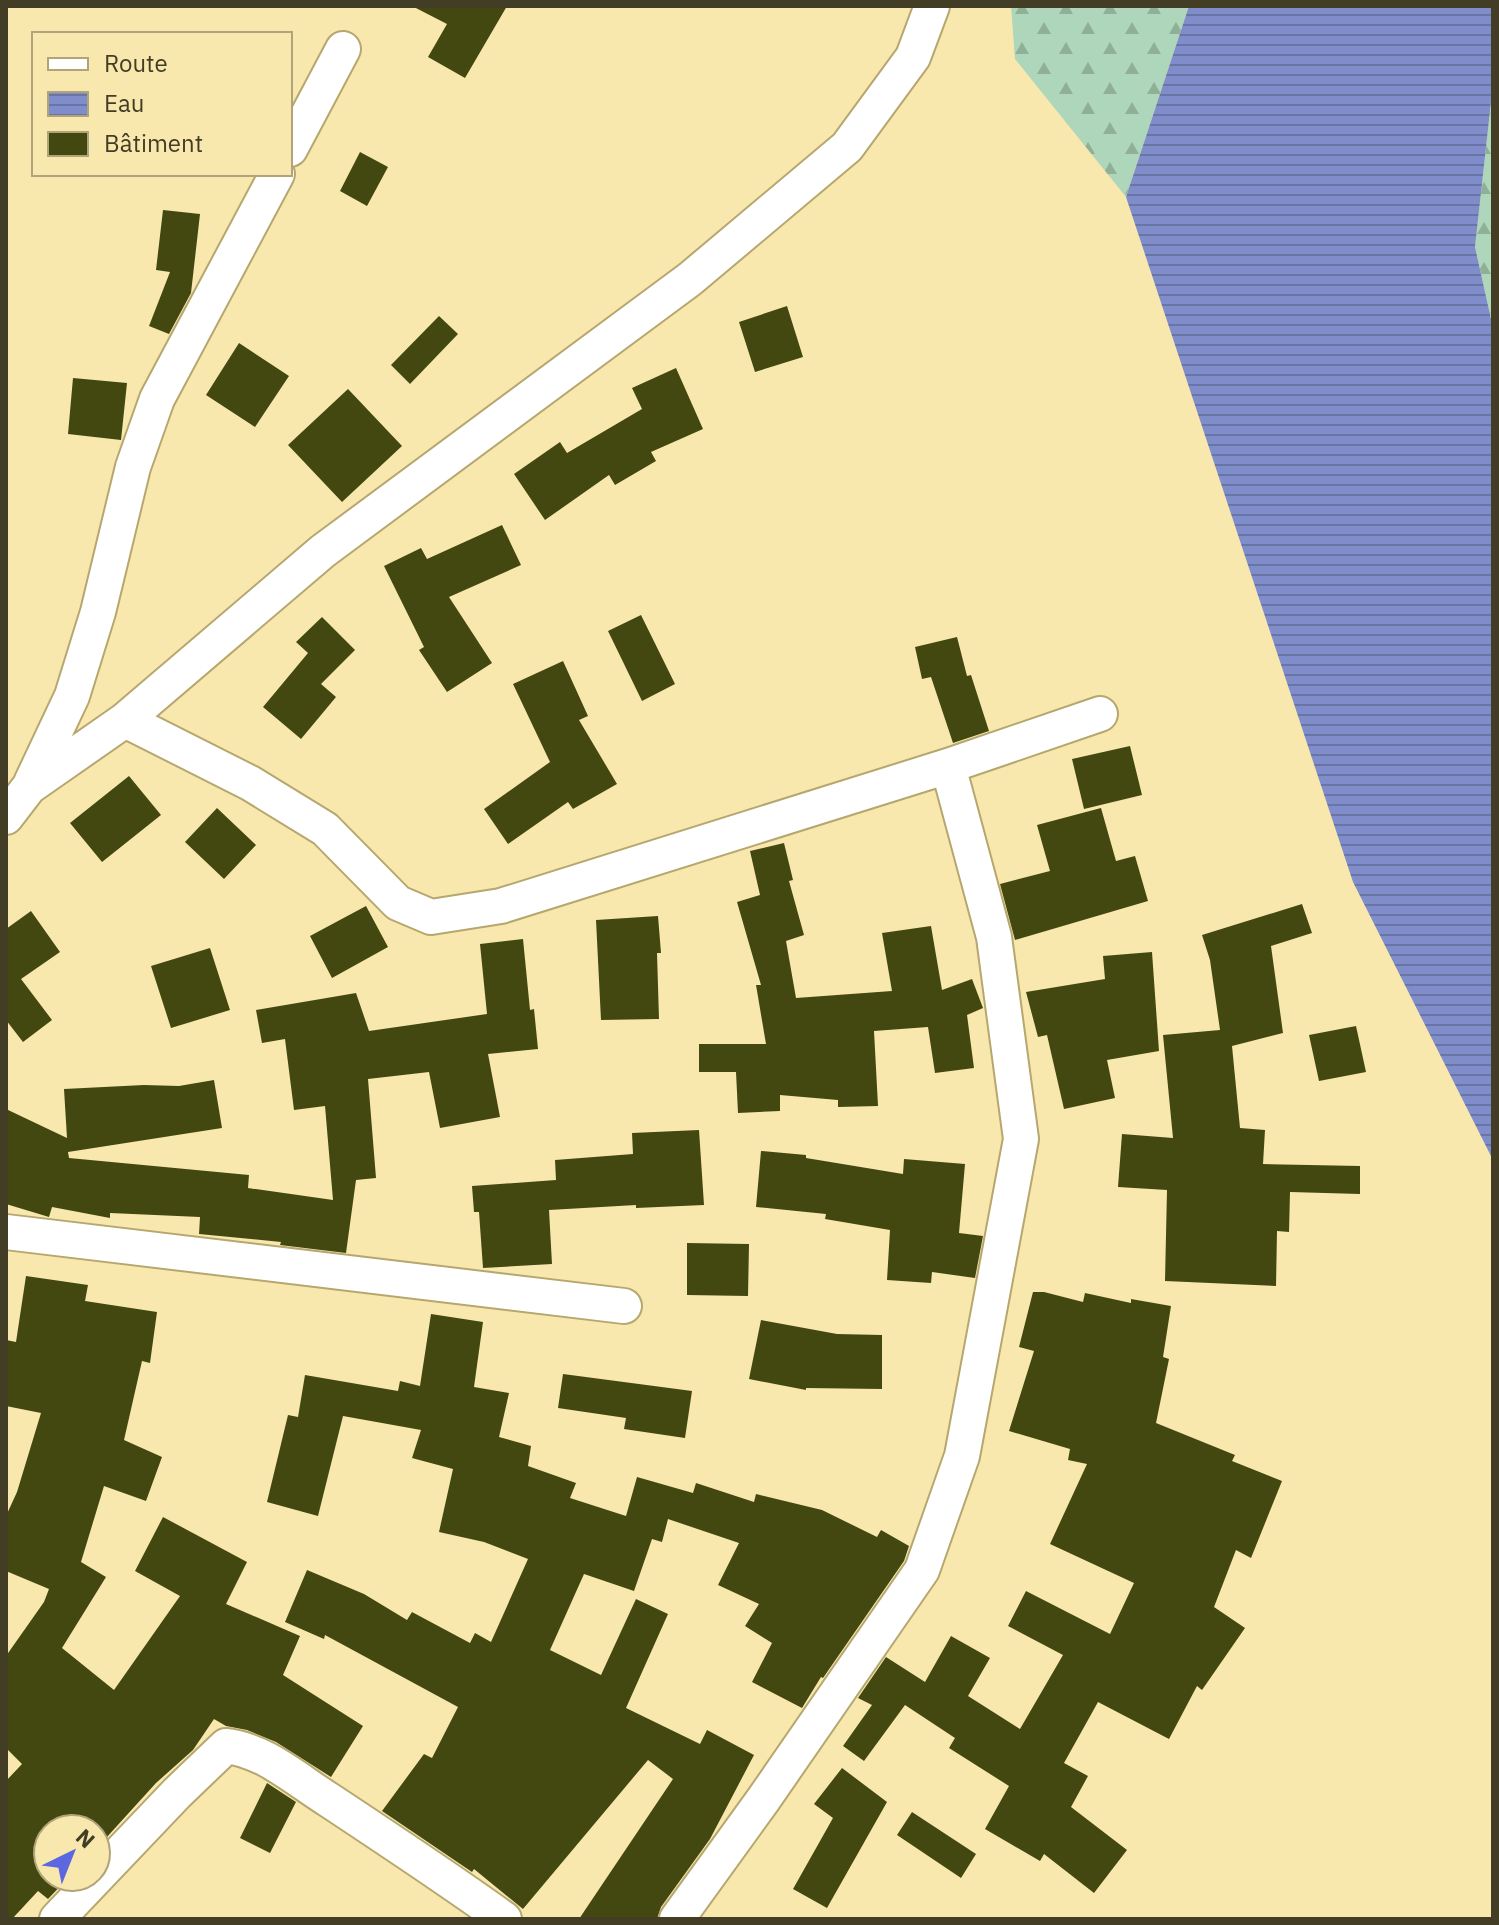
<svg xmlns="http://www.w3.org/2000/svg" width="1499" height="1925" font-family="'IBM Plex Sans',sans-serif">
  <defs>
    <pattern id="forest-firs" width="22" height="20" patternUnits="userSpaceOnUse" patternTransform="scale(2)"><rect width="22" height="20" fill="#aed6ba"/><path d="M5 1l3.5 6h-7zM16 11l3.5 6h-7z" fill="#8faf97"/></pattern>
    <pattern id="water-rules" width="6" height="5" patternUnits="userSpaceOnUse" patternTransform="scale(2)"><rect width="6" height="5" fill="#7f8dcb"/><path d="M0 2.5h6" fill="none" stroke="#6a74a5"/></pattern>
  </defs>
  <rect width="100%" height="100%" fill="#f8e8ae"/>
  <path fill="url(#forest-firs)" d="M 1011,6 L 1189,6 L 1126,197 L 1015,59 Z
    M 1493,84 L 1493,328 L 1475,247 Z"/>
  <path fill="url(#water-rules)" d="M 1189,6 L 1493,6 L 1493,84 L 1475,247 L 1493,328 L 1493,1160 L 1353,882 L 1126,197 Z"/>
  <path fill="#434810" d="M 412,6 L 507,6 L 465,78 L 428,57 L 447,24 Z
    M 360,152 L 388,167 L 367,206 L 340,191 Z
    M 163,210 L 200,214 L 191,293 L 169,334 L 149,326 L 170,272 L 156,270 Z
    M 787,306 L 803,357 L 755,372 L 739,322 Z
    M 439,316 L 458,334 L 410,384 L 391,365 Z
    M 239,343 L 289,376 L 255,427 L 206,395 Z
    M 676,368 L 703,429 L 651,452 L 656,461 L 615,485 L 609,475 L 545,520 L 514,474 L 560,442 L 567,453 L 642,409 L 632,388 Z
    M 73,378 L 127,383 L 121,440 L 68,434 Z
    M 348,389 L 402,446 L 342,502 L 288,445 Z
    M 502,525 L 521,565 L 449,597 L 492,663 L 447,692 L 419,650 L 424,647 L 384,566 L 421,548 L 427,559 Z
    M 641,615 L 675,684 L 642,701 L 608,631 Z
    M 322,617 L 355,650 L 321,684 L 336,697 L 301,739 L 263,707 L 308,653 L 296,642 Z
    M 957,637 L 967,676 L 971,675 L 989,731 L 953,743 L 931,677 L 922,679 L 915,647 Z
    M 563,661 L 588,716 L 579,720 L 617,784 L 573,809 L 568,802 L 508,844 L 484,809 L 550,762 L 513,684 Z
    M 1130,746 L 1142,795 L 1084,809 L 1072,759 Z
    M 129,776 L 161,815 L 102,862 L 70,823 Z
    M 217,808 L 256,845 L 224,879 L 185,842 Z
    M 1101,808 L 1116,861 L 1135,856 L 1148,901 L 1015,940 L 1000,884 L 1050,871 L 1037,825 Z
    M 784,843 L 793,880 L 789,881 L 804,935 L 786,941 L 796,998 L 892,991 L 882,933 L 931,926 L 942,990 L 972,979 L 983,1008 L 967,1015 L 974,1068 L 935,1073 L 928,1027 L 874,1031 L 878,1106 L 838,1107 L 838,1100 L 780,1095 L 780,1111 L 738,1113 L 736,1072 L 699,1072 L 699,1044 L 766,1044 L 756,985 L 761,985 L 737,902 L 760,895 L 750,851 Z
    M 1302,904 L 1312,933 L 1271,946 L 1283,1033 L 1232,1046 L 1240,1128 L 1265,1130 L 1263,1164 L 1360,1166 L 1360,1194 L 1290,1192 L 1289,1232 L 1277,1231 L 1276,1286 L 1165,1281 L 1167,1190 L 1118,1187 L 1122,1134 L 1173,1138 L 1163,1035 L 1220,1030 L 1210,960 L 1202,935 Z
    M 366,906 L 388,947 L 332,978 L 310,936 Z
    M 31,911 L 60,952 L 21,979 L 52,1020 L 23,1042 L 6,1020 L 6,929 Z
    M 658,916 L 661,953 L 657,953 L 659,1019 L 601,1020 L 596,920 Z
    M 523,939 L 530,1010 L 534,1009 L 538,1049 L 488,1054 L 500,1117 L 440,1128 L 429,1072 L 368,1079 L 376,1178 L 356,1180 L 346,1253 L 280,1245 L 281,1242 L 199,1234 L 200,1217 L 110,1213 L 110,1218 L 52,1207 L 49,1217 L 6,1204 L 6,1109 L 67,1138 L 64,1089 L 144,1085 L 179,1086 L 214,1080 L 222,1128 L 68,1152 L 69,1158 L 249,1175 L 248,1188 L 333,1200 L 325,1106 L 294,1110 L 285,1039 L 262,1043 L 256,1010 L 356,993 L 369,1031 L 487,1014 L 480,944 Z
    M 210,948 L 230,1010 L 171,1028 L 151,966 Z
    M 1152,952 L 1159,1051 L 1107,1060 L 1115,1098 L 1064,1109 L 1047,1035 L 1038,1037 L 1026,992 L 1105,979 L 1103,956 Z
    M 1356,1026 L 1366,1072 L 1319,1081 L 1309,1035 Z
    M 699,1130 L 704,1205 L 636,1208 L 636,1205 L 549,1210 L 552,1264 L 483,1268 L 479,1212 L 474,1212 L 472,1186 L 556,1180 L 555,1160 L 633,1154 L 632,1133 Z
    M 761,1151 L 806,1155 L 806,1158 L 903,1174 L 904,1159 L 965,1164 L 959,1233 L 983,1236 L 975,1278 L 932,1272 L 931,1283 L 887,1280 L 890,1230 L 825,1219 L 826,1214 L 756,1207 Z
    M 687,1243 L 749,1244 L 748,1296 L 687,1295 Z
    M 26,1276 L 88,1285 L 85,1301 L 157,1312 L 150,1363 L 142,1361 L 124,1440 L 162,1457 L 146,1501 L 104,1486 L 81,1562 L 106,1577 L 62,1648 L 114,1690 L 180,1596 L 135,1571 L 163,1517 L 247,1562 L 226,1604 L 300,1636 L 283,1675 L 363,1726 L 331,1777 L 276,1742 L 247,1730 L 226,1726 L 214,1719 L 193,1750 L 156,1783 L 96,1849 L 96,1829 L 48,1829 L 48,1877 L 69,1877 L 48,1899 L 38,1891 L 12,1919 L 6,1919 L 6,1781 L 22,1764 L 6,1748 L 6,1656 L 44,1602 L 49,1589 L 6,1571 L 6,1516 L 17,1492 L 41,1413 L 6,1406 L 6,1340 L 16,1342 Z
    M 1033,1292 L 1044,1292 L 1083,1302 L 1085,1293 L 1131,1303 L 1131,1299 L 1171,1306 L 1163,1357 L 1169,1359 L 1156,1423 L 1235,1455 L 1232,1461 L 1282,1481 L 1251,1558 L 1236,1550 L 1214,1607 L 1245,1628 L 1202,1690 L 1197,1686 L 1169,1739 L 1098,1702 L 1064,1763 L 1088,1776 L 1071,1807 L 1127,1850 L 1094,1893 L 1044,1854 L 1040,1861 L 985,1829 L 1009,1786 L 949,1748 L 955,1738 L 905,1705 L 864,1761 L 843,1746 L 872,1705 L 858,1698 L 886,1657 L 925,1682 L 951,1636 L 990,1658 L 968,1696 L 1020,1729 L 1063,1655 L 1008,1626 L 1026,1591 L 1110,1634 L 1134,1583 L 1050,1544 L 1087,1464 L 1068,1460 L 1070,1449 L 1009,1431 L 1034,1351 L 1019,1347 Z
    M 431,1314 L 483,1322 L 474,1387 L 509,1393 L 499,1437 L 531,1446 L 528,1466 L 576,1483 L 570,1498 L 626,1516 L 637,1477 L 693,1493 L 696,1483 L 754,1502 L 756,1494 L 822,1510 L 877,1537 L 881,1530 L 909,1546 L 904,1561 L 823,1678 L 821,1677 L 802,1708 L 752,1682 L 772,1643 L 745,1626 L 759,1604 L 718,1585 L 739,1543 L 668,1519 L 662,1542 L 652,1539 L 634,1591 L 584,1574 L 550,1650 L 601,1675 L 636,1599 L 668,1614 L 626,1708 L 700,1744 L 707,1730 L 754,1755 L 710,1839 L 661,1907 L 657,1919 L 579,1919 L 673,1779 L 648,1760 L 523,1909 L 474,1869 L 472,1872 L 382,1811 L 424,1754 L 432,1758 L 458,1707 L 325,1635 L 324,1639 L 285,1622 L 307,1570 L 364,1594 L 407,1620 L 412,1612 L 470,1643 L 475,1633 L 491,1642 L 528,1559 L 484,1542 L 439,1532 L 453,1469 L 412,1458 L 421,1430 L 343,1416 L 318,1516 L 267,1502 L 288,1415 L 298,1417 L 305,1375 L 398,1391 L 400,1381 L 420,1386 Z
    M 761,1320 L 837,1334 L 882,1335 L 882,1389 L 806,1388 L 806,1390 L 749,1379 Z
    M 563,1374 L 692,1391 L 685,1438 L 624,1429 L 626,1418 L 558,1408 Z
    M 842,1768 L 887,1802 L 827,1908 L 793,1889 L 833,1818 L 814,1804 Z
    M 267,1783 L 296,1802 L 270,1853 L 240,1838 Z
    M 912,1812 L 976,1854 L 961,1878 L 897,1835 Z"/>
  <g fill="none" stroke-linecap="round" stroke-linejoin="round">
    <g stroke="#b6a76f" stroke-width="38">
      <path id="minor" d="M 290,149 L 343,49
        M 125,720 L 250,783 L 325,829 L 398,903 L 431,917 L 501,906 L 948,766 L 1100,714
        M 31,783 L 72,696 L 98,612 L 133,467 L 157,399 L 277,174
        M 6,817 L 29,787 L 125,720 L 323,551 L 690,279 L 847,147 L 913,57 L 932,6
        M 6,1232 L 624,1306
        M 57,1919 L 177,1793 L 226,1746 C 264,1750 297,1780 329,1800 C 388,1839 447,1878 504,1919
        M 677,1919 L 763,1800 L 922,1570 L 962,1456 L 1021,1139 L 994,937 L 948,766"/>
    </g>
    <use href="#minor" stroke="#fff" stroke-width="34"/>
  </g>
  <rect width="1499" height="1925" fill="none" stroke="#433d26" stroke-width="16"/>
  <rect x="32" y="32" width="260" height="144" fill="#f8e8ae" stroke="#b0a478" stroke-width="2"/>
  <rect x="48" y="58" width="40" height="12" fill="#ffffff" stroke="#b0a478" stroke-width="2"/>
  <text x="104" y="72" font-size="24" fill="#433d26">Route</text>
  <rect x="48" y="92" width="40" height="24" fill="url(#water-rules)" stroke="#b0a478" stroke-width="2"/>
  <text x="104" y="112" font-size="24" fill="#433d26">Eau</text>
  <rect x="48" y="132" width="40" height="24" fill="#434810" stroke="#b0a478" stroke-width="2"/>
  <text x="104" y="152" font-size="24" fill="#433d26">Bâtiment</text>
  <g transform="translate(72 1853) rotate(43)"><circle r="38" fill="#f8e8ae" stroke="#b0a478" stroke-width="2"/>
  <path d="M0-6L14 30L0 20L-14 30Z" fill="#5b68df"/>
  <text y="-12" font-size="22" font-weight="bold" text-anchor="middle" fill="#433d26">N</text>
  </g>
</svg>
